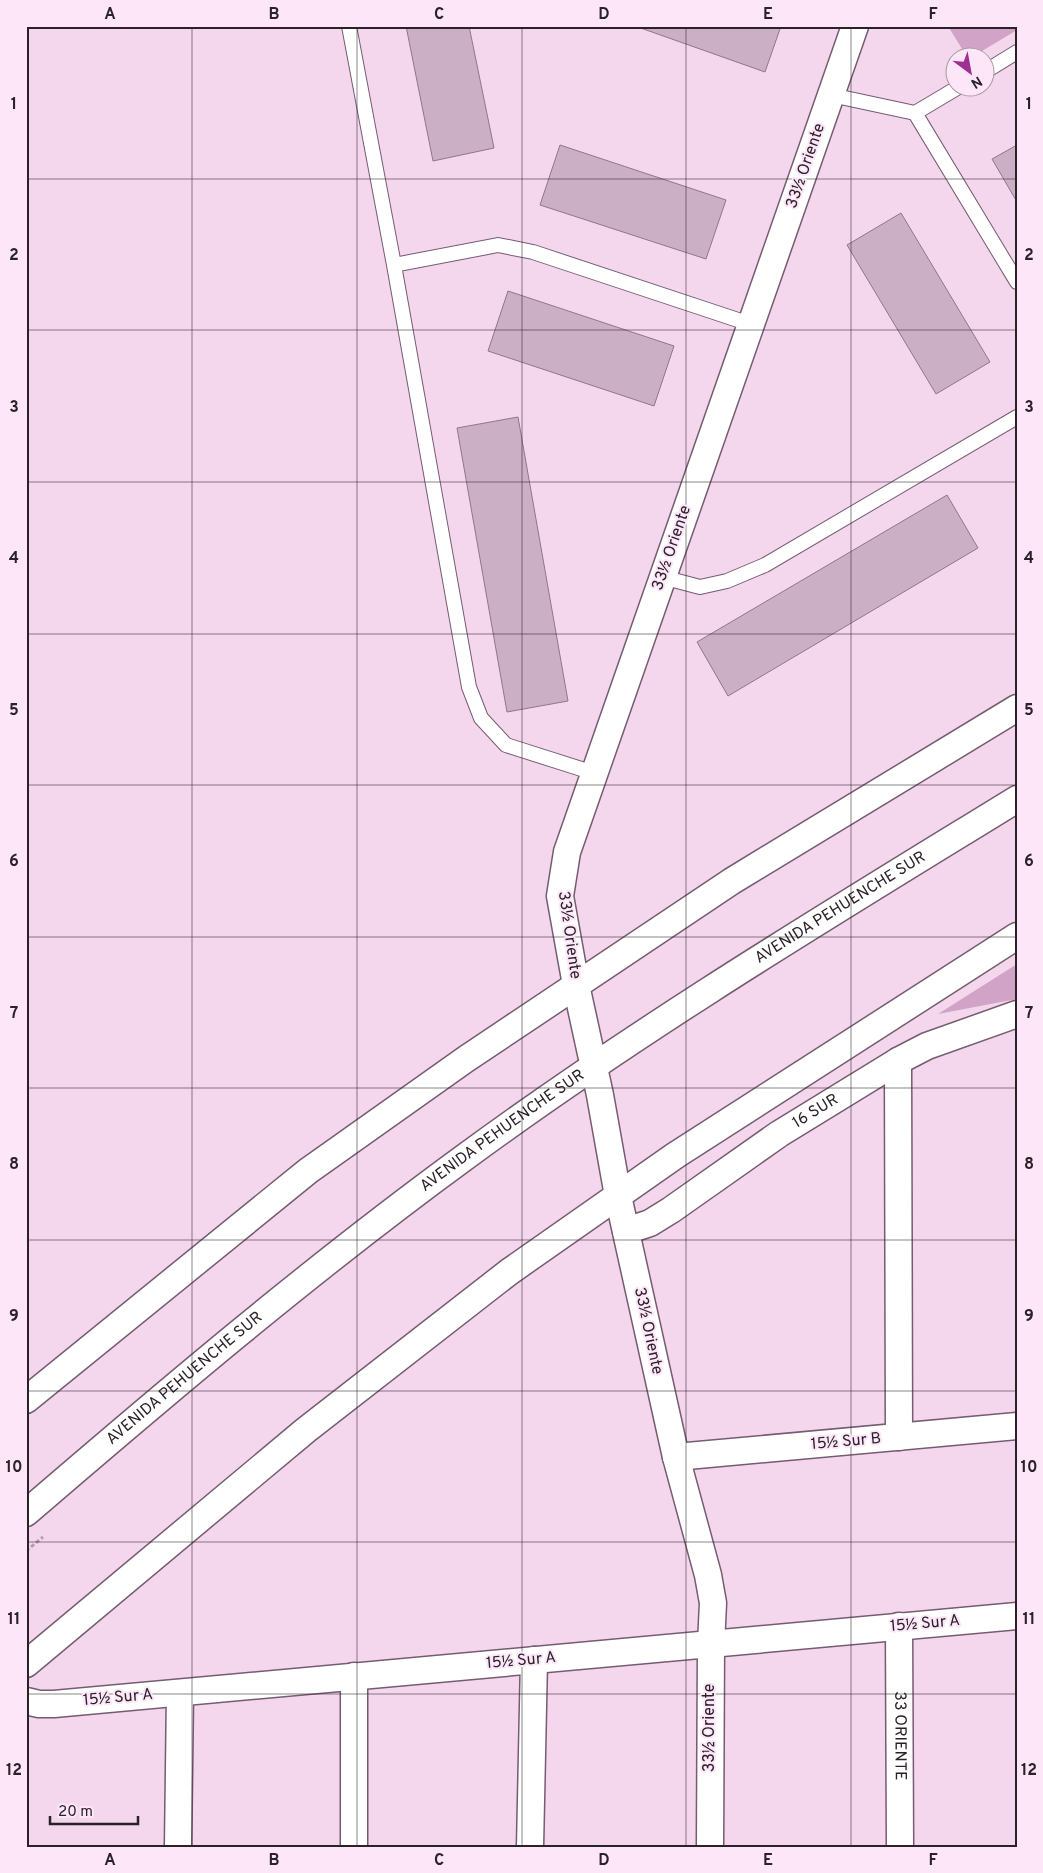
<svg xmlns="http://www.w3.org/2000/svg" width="1043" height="1873" font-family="Overpass,sans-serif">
  <rect width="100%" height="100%" fill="#f4d7ed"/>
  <path fill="#d0a3c7" d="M 948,26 L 1017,26 L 1017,30 L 972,57 L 967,57 Z
    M 1017,964 L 1017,999 L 938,1014 Z"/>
  <path fill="#cbafc5" stroke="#90768a" d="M 406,26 L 469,26 L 494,148 L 433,161 Z
    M 635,26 L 781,26 L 765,72 Z
    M 560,145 L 726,200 L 706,259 L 540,205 Z
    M 1017,145 L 1017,202 L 992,159 Z
    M 901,213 L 990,362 L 936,394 L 847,245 Z
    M 508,291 L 674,346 L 654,406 L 488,351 Z
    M 518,417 L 568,701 L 507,712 L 457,428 Z
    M 947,495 L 978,548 L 728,696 L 697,642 Z"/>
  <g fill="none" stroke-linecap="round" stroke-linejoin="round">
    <g stroke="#755c70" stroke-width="16">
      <path id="lane" d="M 349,26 L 394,265 L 469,687 L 481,718 L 506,745 L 594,773
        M 986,71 L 1017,52
        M 831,95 L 915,113 L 957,88
        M 915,113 L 1017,282
        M 394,265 L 498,245 L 533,252 L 750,324
        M 662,577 L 700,587 L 727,581 L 765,565 L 1017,417"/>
    </g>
    <g stroke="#755c70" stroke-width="29">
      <g id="street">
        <path d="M 898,1061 L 899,1437"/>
        <path id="s1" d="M 626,1231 L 650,1223 L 671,1210 L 779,1134 L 898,1061 L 927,1046 L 1017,1014"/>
        <path d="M 26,1400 L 308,1171 L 466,1059 L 732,881 L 1017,708"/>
        <path d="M 676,1457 L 1017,1426"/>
        <path id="s2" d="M 26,1513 C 169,1390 313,1268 465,1157 C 642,1027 830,914 1017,799"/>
        <path id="s3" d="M 899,1626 L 900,1847"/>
        <path d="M 26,1664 L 306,1430 L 509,1272 L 676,1155 L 1017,936"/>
        <path d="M 26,1701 L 39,1704 L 54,1704 L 1017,1616"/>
        <path d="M 178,1847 L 180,1693"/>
        <path d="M 354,1847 L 354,1676"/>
        <path d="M 530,1847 L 534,1660"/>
        <path d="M 710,1847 L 711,1644 L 713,1603 L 708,1575 L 676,1457 L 618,1196 L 600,1095 L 576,985 L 560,896 L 567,852 L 855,26"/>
      </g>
    </g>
    <path stroke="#b49dae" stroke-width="3" stroke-dasharray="4 2.5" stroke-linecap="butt" d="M 26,1551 L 43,1537"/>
    <use href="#lane" stroke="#fff" stroke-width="14"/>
    <use href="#street" stroke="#fff" stroke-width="26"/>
  </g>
  <path fill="none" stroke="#2b2129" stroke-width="1" stroke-opacity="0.55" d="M 192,26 L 192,1847M 357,26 L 357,1847M 522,26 L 522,1847M 686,26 L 686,1847M 851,26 L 851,1847M 26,179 L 1017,179M 26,330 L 1017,330M 26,482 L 1017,482M 26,634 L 1017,634M 26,785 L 1017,785M 26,937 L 1017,937M 26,1088 L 1017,1088M 26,1240 L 1017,1240M 26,1391 L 1017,1391M 26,1542 L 1017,1542M 26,1694 L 1017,1694"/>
  <g text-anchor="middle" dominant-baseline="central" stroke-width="4" stroke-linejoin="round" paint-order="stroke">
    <g font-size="16" fill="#2b2129" stroke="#fde6f8">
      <text transform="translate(806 166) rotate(-71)">33½ Oriente</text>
      <text transform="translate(672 548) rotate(-71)">33½ Oriente</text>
      <text stroke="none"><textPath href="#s2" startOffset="1016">AVENIDA PEHUENCHE SUR</textPath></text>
      <text transform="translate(569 935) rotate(82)">33½ Oriente</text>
      <text stroke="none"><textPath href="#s1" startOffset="225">16 SUR</textPath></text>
      <text stroke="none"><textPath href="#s2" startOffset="611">AVENIDA PEHUENCHE SUR</textPath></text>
      <text transform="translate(648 1331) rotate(78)">33½ Oriente</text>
      <text stroke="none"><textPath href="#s2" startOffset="208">AVENIDA PEHUENCHE SUR</textPath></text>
      <text transform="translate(846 1442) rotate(-5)">15½ Sur B</text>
      <text transform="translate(925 1624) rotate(-5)">15½ Sur A</text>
      <text transform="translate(521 1661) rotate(-5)">15½ Sur A</text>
      <text transform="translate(118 1698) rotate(-5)">15½ Sur A</text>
      <text transform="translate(710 1728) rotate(-90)">33½ Oriente</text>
      <text stroke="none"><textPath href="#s3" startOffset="110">33 ORIENTE</textPath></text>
    </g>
  </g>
  <rect width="1043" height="1873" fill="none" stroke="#fde6f8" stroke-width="55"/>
  <g transform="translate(970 72) rotate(148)"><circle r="24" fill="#fde6f8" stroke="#a997a5"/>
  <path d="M0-4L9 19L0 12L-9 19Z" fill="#9f3291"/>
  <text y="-8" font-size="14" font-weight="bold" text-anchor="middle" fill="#2b2129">N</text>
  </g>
  <path d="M50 1816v8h88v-8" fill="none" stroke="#2b2129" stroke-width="2.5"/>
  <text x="58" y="1816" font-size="15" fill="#2b2129" stroke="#fde6f8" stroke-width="4" paint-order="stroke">20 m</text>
  <rect x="28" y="28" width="988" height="1818" fill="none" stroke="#2b2129" stroke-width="2"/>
  <g font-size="16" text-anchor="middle" font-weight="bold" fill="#2b2129">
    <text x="110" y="19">A</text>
    <text x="274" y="19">B</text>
    <text x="439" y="19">C</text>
    <text x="604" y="19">D</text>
    <text x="768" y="19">E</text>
    <text x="933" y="19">F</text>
    <text x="14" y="109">1</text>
    <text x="1029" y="109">1</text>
    <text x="14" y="260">2</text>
    <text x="1029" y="260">2</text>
    <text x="14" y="412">3</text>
    <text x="1029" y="412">3</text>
    <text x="14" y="563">4</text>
    <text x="1029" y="563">4</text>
    <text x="14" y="715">5</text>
    <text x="1029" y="715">5</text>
    <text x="14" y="866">6</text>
    <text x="1029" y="866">6</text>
    <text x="14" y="1018">7</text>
    <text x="1029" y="1018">7</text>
    <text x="14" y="1169">8</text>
    <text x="1029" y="1169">8</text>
    <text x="14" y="1321">9</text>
    <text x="1029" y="1321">9</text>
    <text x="14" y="1472">10</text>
    <text x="1029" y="1472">10</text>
    <text x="14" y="1624">11</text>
    <text x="1029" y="1624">11</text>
    <text x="14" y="1775">12</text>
    <text x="1029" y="1775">12</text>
    <text x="110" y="1865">A</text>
    <text x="274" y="1865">B</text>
    <text x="439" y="1865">C</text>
    <text x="604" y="1865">D</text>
    <text x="768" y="1865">E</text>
    <text x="933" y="1865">F</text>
  </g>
</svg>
